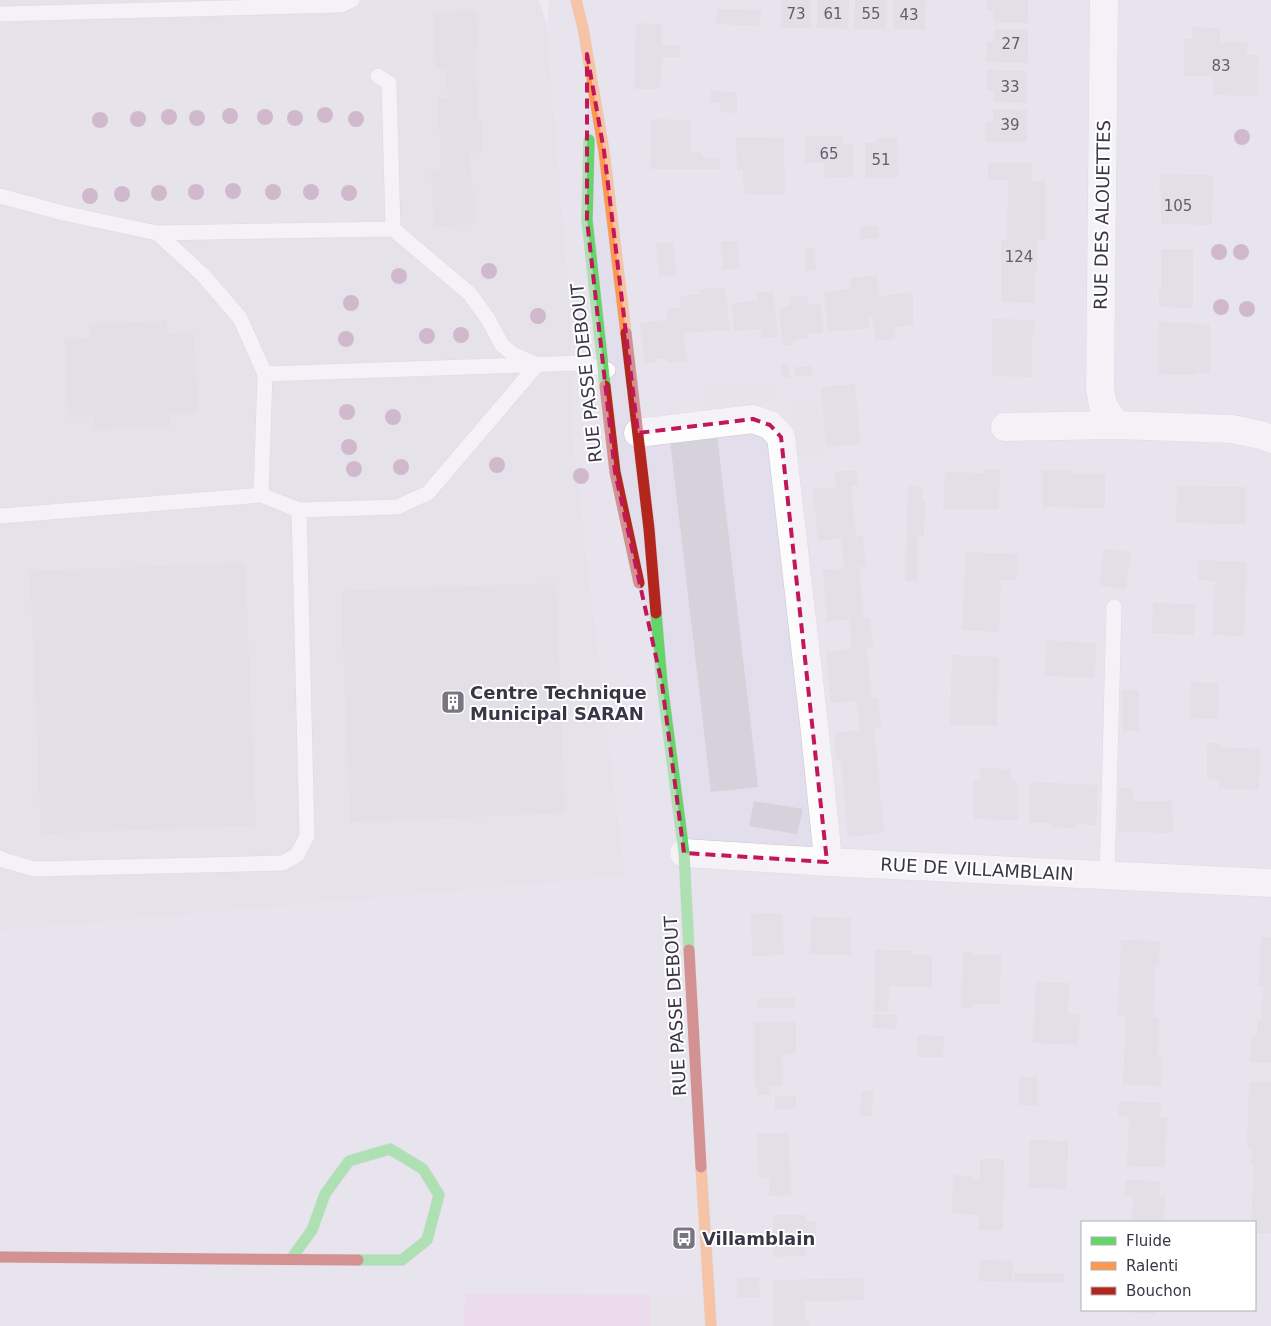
<svg xmlns="http://www.w3.org/2000/svg" width="1271" height="1326" font-family="'DejaVu Sans',sans-serif">
  <rect width="100%" height="100%" fill="#edeaf1"/>
  <path fill="#e3deeb" fill-rule="evenodd" d="M 549,0 L 1271,0 L 1271,1326 L 0,1326 L 0,931 L 625,876 L 574,448 L 570,305 L 547,26 ZM 1082,1222 L 1255,1222 L 1255,1310 L 1082,1310 Z"/>
  <path fill="#dcd9e3" d="M 0,0 L 539,0 L 547,26 L 570,305 L 574,448 L 625,876 L 0,931 Z"/>
  <path fill="#ebc9e7" d="M 465,1294 L 651,1295 L 651,1326 L 464,1326 Z"/>
  <path fill="#dedbe3" d="M 390,24 L 391,159 L 393,229 L 157,233 L 52,210 L 52,54 Z
    M 775,379 L 777,404 L 704,408 L 702,384 Z
    M 817,399 L 826,456 L 799,460 L 790,403 Z
    M 710,1291 L 711,1326 L 651,1326 L 651,1295 Z"/>
  <path fill="#d5d2db" d="M 781,0 L 811,0 L 811,28 L 781,28 Z
    M 817,0 L 849,0 L 848,29 L 817,28 Z
    M 855,0 L 887,0 L 886,29 L 854,29 Z
    M 894,0 L 926,0 L 925,30 L 894,29 Z
    M 987,0 L 1028,0 L 1028,23 L 994,23 L 994,10 L 987,10 Z
    M 717,9 L 761,10 L 760,26 L 716,24 Z
    M 476,11 L 478,46 L 475,47 L 478,118 L 481,118 L 483,153 L 470,153 L 472,189 L 475,189 L 476,224 L 434,226 L 431,170 L 441,169 L 438,98 L 448,98 L 446,68 L 436,69 L 433,13 Z
    M 636,23 L 662,24 L 662,45 L 681,45 L 680,57 L 662,57 L 660,89 L 634,89 Z
    M 1192,27 L 1220,28 L 1220,42 L 1248,42 L 1247,55 L 1258,55 L 1257,96 L 1213,95 L 1213,76 L 1184,76 L 1184,39 L 1192,39 Z
    M 994,29 L 1028,30 L 1028,63 L 986,62 L 987,42 L 994,42 Z
    M 987,70 L 1027,71 L 1027,103 L 993,102 L 994,91 L 986,90 Z
    M 711,91 L 737,92 L 737,113 L 721,112 L 720,103 L 710,103 Z
    M 993,109 L 1027,110 L 1027,142 L 986,142 L 985,122 L 993,121 Z
    M 651,119 L 691,120 L 690,153 L 701,152 L 705,158 L 720,158 L 720,169 L 650,169 Z
    M 805,136 L 842,136 L 842,144 L 853,144 L 853,177 L 824,178 L 824,163 L 805,163 Z
    M 736,137 L 784,138 L 785,195 L 744,194 L 743,170 L 737,171 Z
    M 877,138 L 897,138 L 898,178 L 865,178 L 865,143 L 876,143 Z
    M 988,162 L 1032,163 L 1032,181 L 1046,181 L 1046,241 L 1037,240 L 1037,273 L 1035,273 L 1035,303 L 1001,302 L 1001,240 L 1007,241 L 1008,180 L 988,180 Z
    M 1160,174 L 1213,175 L 1212,225 L 1161,224 L 1161,189 L 1159,189 Z
    M 860,226 L 878,226 L 879,239 L 860,239 Z
    M 721,241 L 737,241 L 740,269 L 723,270 Z
    M 673,242 L 677,276 L 659,277 L 656,243 Z
    M 805,248 L 814,248 L 816,270 L 805,271 Z
    M 1161,249 L 1193,249 L 1193,308 L 1159,307 L 1159,290 L 1161,290 Z
    M 877,275 L 879,296 L 913,292 L 913,325 L 894,327 L 895,339 L 875,341 L 873,318 L 869,318 L 869,328 L 828,332 L 824,292 L 850,289 L 850,278 Z
    M 725,287 L 730,330 L 683,333 L 687,361 L 668,363 L 662,358 L 656,359 L 656,362 L 645,364 L 640,323 L 667,320 L 666,309 L 681,308 L 680,296 L 700,294 L 699,289 Z
    M 773,291 L 778,337 L 762,338 L 761,329 L 734,331 L 732,303 L 757,301 L 757,293 Z
    M 807,295 L 808,304 L 821,303 L 823,333 L 808,333 L 809,338 L 793,340 L 793,345 L 783,346 L 779,307 L 790,306 L 790,297 Z
    M 992,319 L 1035,320 L 1034,335 L 1032,335 L 1032,377 L 992,376 Z
    M 167,321 L 167,334 L 194,333 L 198,412 L 171,413 L 171,426 L 93,429 L 93,416 L 68,417 L 65,339 L 90,338 L 89,324 Z
    M 1159,322 L 1196,323 L 1195,324 L 1210,325 L 1210,373 L 1195,373 L 1195,375 L 1158,374 Z
    M 788,363 L 790,378 L 782,378 L 781,364 Z
    M 811,366 L 812,376 L 796,377 L 795,367 Z
    M 855,384 L 861,444 L 826,447 L 821,387 Z
    M 717,435 L 758,787 L 711,792 L 670,440 Z
    M 985,469 L 1000,469 L 999,509 L 943,509 L 945,472 L 985,473 Z
    M 856,470 L 858,485 L 851,486 L 856,537 L 863,536 L 866,566 L 859,567 L 864,618 L 870,617 L 873,647 L 867,648 L 872,699 L 878,698 L 881,728 L 874,729 L 884,833 L 848,837 L 841,760 L 836,760 L 834,733 L 860,730 L 857,701 L 831,703 L 826,652 L 852,649 L 849,619 L 827,622 L 823,570 L 844,568 L 841,538 L 818,541 L 813,489 L 836,487 L 835,472 Z
    M 1042,470 L 1074,470 L 1074,474 L 1105,474 L 1105,508 L 1042,507 Z
    M 908,486 L 922,486 L 922,501 L 925,501 L 924,536 L 918,536 L 918,581 L 905,581 Z
    M 1177,486 L 1246,487 L 1246,524 L 1176,523 Z
    M 1104,549 L 1131,552 L 1126,589 L 1099,585 Z
    M 966,552 L 1018,554 L 1017,580 L 1001,580 L 999,632 L 962,630 Z
    M 1199,560 L 1247,562 L 1244,636 L 1213,635 L 1215,581 L 1198,580 Z
    M 245,563 L 256,825 L 41,834 L 30,571 Z
    M 556,583 L 565,813 L 350,822 L 341,591 Z
    M 1153,603 L 1195,604 L 1194,635 L 1152,633 Z
    M 1047,640 L 1096,643 L 1095,678 L 1045,676 Z
    M 952,655 L 999,657 L 997,726 L 950,725 Z
    M 1191,682 L 1218,683 L 1218,719 L 1190,718 Z
    M 1122,690 L 1139,690 L 1139,731 L 1122,731 Z
    M 1209,743 L 1220,743 L 1220,747 L 1260,749 L 1259,790 L 1219,789 L 1219,780 L 1207,779 L 1207,747 L 1209,747 Z
    M 980,768 L 1011,769 L 1012,781 L 1017,781 L 1018,820 L 974,819 L 974,780 L 981,780 Z
    M 1030,782 L 1098,785 L 1096,825 L 1077,824 L 1077,828 L 1050,827 L 1050,823 L 1029,823 Z
    M 1119,788 L 1133,788 L 1133,801 L 1172,801 L 1173,833 L 1118,832 Z
    M 754,801 L 803,809 L 797,834 L 749,826 Z
    M 782,913 L 784,955 L 752,956 L 751,914 Z
    M 811,917 L 851,918 L 851,955 L 810,954 Z
    M 1261,937 L 1271,938 L 1271,1063 L 1250,1062 L 1251,1036 L 1257,1036 L 1257,1019 L 1261,1019 L 1261,1001 L 1263,1001 L 1264,986 L 1259,985 Z
    M 1121,940 L 1160,941 L 1159,966 L 1155,966 L 1153,1017 L 1159,1017 L 1158,1057 L 1162,1057 L 1161,1086 L 1123,1085 L 1126,1016 L 1118,1016 Z
    M 875,950 L 913,951 L 913,955 L 932,955 L 932,987 L 889,986 L 888,1012 L 874,1012 Z
    M 963,951 L 973,951 L 973,955 L 1001,955 L 1000,1004 L 973,1004 L 972,1008 L 961,1007 Z
    M 1036,982 L 1069,983 L 1068,1014 L 1080,1014 L 1078,1045 L 1033,1043 Z
    M 758,998 L 795,998 L 795,1008 L 758,1008 Z
    M 874,1014 L 897,1015 L 896,1029 L 873,1028 Z
    M 754,1022 L 796,1022 L 796,1054 L 782,1054 L 783,1086 L 770,1087 L 770,1095 L 757,1095 L 757,1087 L 754,1087 Z
    M 917,1035 L 944,1036 L 943,1057 L 917,1057 Z
    M 1019,1077 L 1038,1077 L 1038,1106 L 1019,1105 Z
    M 1249,1082 L 1271,1082 L 1271,1233 L 1255,1233 L 1255,1222 L 1251,1222 L 1254,1165 L 1251,1165 L 1252,1148 L 1247,1148 Z
    M 861,1091 L 873,1091 L 872,1116 L 860,1116 Z
    M 775,1096 L 796,1096 L 796,1109 L 775,1109 Z
    M 1119,1101 L 1161,1103 L 1160,1117 L 1167,1117 L 1165,1167 L 1127,1166 L 1129,1117 L 1118,1116 Z
    M 789,1133 L 791,1195 L 769,1196 L 769,1178 L 759,1178 L 757,1134 Z
    M 1030,1140 L 1068,1141 L 1068,1162 L 1066,1162 L 1066,1189 L 1029,1188 Z
    M 980,1159 L 1004,1159 L 1003,1230 L 979,1230 L 979,1215 L 952,1213 L 953,1175 L 973,1176 L 973,1178 L 980,1178 Z
    M 1126,1180 L 1160,1181 L 1160,1197 L 1165,1196 L 1164,1222 L 1132,1222 L 1133,1196 L 1125,1196 Z
    M 773,1215 L 806,1215 L 806,1221 L 816,1221 L 816,1245 L 806,1246 L 806,1256 L 773,1257 Z
    M 980,1260 L 1013,1261 L 1012,1282 L 979,1281 Z
    M 1014,1273 L 1064,1273 L 1064,1283 L 1014,1282 Z
    M 759,1277 L 760,1297 L 738,1298 L 736,1278 Z
    M 864,1278 L 864,1300 L 805,1302 L 806,1321 L 809,1321 L 809,1326 L 773,1326 L 773,1280 Z
    M 1122,1310 L 1156,1310 L 1156,1314 L 1122,1312 Z"/>
  <g fill="none" stroke-linecap="round" stroke-linejoin="round">
    <g stroke="#cac6cf" stroke-width="16">
      <path id="lane" d="M 0,14 L 341,5 L 352,0
        M 378,76 L 389,83 L 393,229
        M 0,196 L 63,213 L 157,233 L 393,229 L 470,294 L 488,319 L 502,345 L 514,355 L 537,365
        M 157,233 L 202,274 L 240,318 L 265,374 L 261,495
        M 265,374 L 580,363 L 608,370
        M 0,516 L 261,495 L 299,510 L 397,507 L 428,493 L 537,365
        M 0,858 L 3,860 L 34,869 L 283,863 L 297,855 L 307,836 L 299,510
        M 1107,876 L 1114,607"/>
    </g>
    <g stroke="#cac6cf" stroke-width="29">
      <path id="street" d="M 1104,0 L 1100,388 L 1103,406 L 1117,425 L 1232,429 L 1261,435 L 1271,439
        M 1005,427 L 1117,425
        M 638,433 L 753,419 L 770,425 L 781,437 L 814,724 L 827,849 L 827,862
        M 684,853 L 827,862 L 1271,883"/>
    </g>
    <g stroke="#d1c9d9" stroke-width="12">
      <path id="fast" d="M 589,140 L 587,220 L 605,386
        M 656,613 L 662,684 L 684,853 L 689,950
        M 291,1259 L 312,1230 L 325,1194 L 349,1161 L 390,1149 L 423,1169 L 439,1195 L 427,1240 L 402,1260 L 358,1260"/>
    </g>
    <g stroke="#d1c9d9" stroke-width="12">
      <path id="slow" d="M 576,0 L 583,28 L 604,151 L 626,333
        M 701,1167 L 711,1326"/>
    </g>
    <g stroke="#d1c9d9" stroke-width="12">
      <path id="jam" d="M 626,333 L 649,529 L 656,613
        M 605,386 L 615,472 L 639,583
        M 689,950 L 701,1167
        M 0,1257 L 358,1260"/>
    </g>
    <use href="#lane" stroke="#fcfcfd" stroke-width="15"/>
    <use href="#street" stroke="#fcfcfd" stroke-width="28"/>
    <use href="#fast" stroke="#63d668" stroke-width="11"/>
    <use href="#slow" stroke="#ff974d" stroke-width="11"/>
    <use href="#jam" stroke="#b3261e" stroke-width="11"/>
  </g>
  <g fill="#ae7fa0">
    <circle cx="325" cy="115" r="8"/>
    <circle cx="230" cy="116" r="8"/>
    <circle cx="169" cy="117" r="8"/>
    <circle cx="265" cy="117" r="8"/>
    <circle cx="197" cy="118" r="8"/>
    <circle cx="295" cy="118" r="8"/>
    <circle cx="138" cy="119" r="8"/>
    <circle cx="356" cy="119" r="8"/>
    <circle cx="100" cy="120" r="8"/>
    <circle cx="1242" cy="137" r="8"/>
    <circle cx="233" cy="191" r="8"/>
    <circle cx="196" cy="192" r="8"/>
    <circle cx="273" cy="192" r="8"/>
    <circle cx="311" cy="192" r="8"/>
    <circle cx="159" cy="193" r="8"/>
    <circle cx="349" cy="193" r="8"/>
    <circle cx="122" cy="194" r="8"/>
    <circle cx="90" cy="196" r="8"/>
    <circle cx="1219" cy="252" r="8"/>
    <circle cx="1241" cy="252" r="8"/>
    <circle cx="489" cy="271" r="8"/>
    <circle cx="399" cy="276" r="8"/>
    <circle cx="351" cy="303" r="8"/>
    <circle cx="1221" cy="307" r="8"/>
    <circle cx="1247" cy="309" r="8"/>
    <circle cx="538" cy="316" r="8"/>
    <circle cx="461" cy="335" r="8"/>
    <circle cx="427" cy="336" r="8"/>
    <circle cx="346" cy="339" r="8"/>
    <circle cx="347" cy="412" r="8"/>
    <circle cx="393" cy="417" r="8"/>
    <circle cx="349" cy="447" r="8"/>
    <circle cx="497" cy="465" r="8"/>
    <circle cx="401" cy="467" r="8"/>
    <circle cx="354" cy="469" r="8"/>
    <circle cx="581" cy="476" r="8"/>
  </g>
  <path d="M0 0H1271V1326H0ZM 587,54 L 604,151 L 638,433 L 753,419 L 770,425 L 781,437 L 827,862 L 684,853 L 662,684 L 615,472 L 587,220 Z" fill="#edeaf1" fill-opacity=".55" fill-rule="evenodd"/>
  <path fill="none" stroke="#c2185b" stroke-width="4" stroke-dasharray="10 6" stroke-linejoin="round" d="M 587,54 L 604,151 L 638,433 L 753,419 L 770,425 L 781,437 L 827,862 L 684,853 L 662,684 L 615,472 L 587,220 Z"/>
  <defs>
    <g id="building-square" transform="scale(1.25)"><rect x="-9" y="-9" width="18" height="18" rx="4" fill="#797582" stroke="#fff"/><path d="M-4-6H4V6H1V3H-1V6H-4ZM-2.5-4.3h1.7v1.8h-1.7ZM.8-4.3h1.7v1.8H.8ZM-2.5-1h1.7V.8h-1.7ZM.8-1h1.7V.8H.8Z" fill="#fff"/></g>
    <g id="bus-square" transform="scale(1.25)"><rect x="-9" y="-9" width="18" height="18" rx="4" fill="#797582" stroke="#fff"/><path d="M-5-6H5V4H4V6H2V4H-2V6H-4V4H-5ZM-3.5-4V0h7V-4ZM-3.5 1.2v1.5H-2V1.2ZM2 1.2v1.5H3.5V1.2Z" fill="#fff"/></g>
  </defs>
  <g fill-rule="evenodd">
    <use href="#building-square" x="453" y="702"/>
    <use href="#bus-square" x="684" y="1238"/>
  </g>
  <g text-anchor="middle" dominant-baseline="central" stroke-width="4" stroke-linejoin="round" paint-order="stroke">
    <g font-size="15" fill="#625e6d">
      <text x="796" y="14">73</text>
      <text x="833" y="14">61</text>
      <text x="871" y="14">55</text>
      <text x="909" y="15">43</text>
      <text x="1011" y="44">27</text>
      <text x="1221" y="66">83</text>
      <text x="1010" y="87">33</text>
      <text x="1010" y="125">39</text>
      <text x="829" y="154">65</text>
      <text x="881" y="160">51</text>
      <text x="1178" y="206">105</text>
      <text x="1019" y="257">124</text>
    </g>
    <g font-size="18" fill="#3b3647" stroke="#fff">
      <text transform="translate(1102 215) rotate(-89)">RUE DES ALOUETTES</text>
      <text transform="translate(586 373) rotate(-96)">RUE PASSE DEBOUT</text>
      <text transform="translate(977 869) rotate(3)">RUE DE VILLAMBLAIN</text>
      <text transform="translate(675 1006) rotate(-93)">RUE PASSE DEBOUT</text>
    </g>
    <g font-size="18" font-weight="bold" fill="#3b3647" stroke="#fff" text-anchor="start">
      <text x="470" y="692">Centre Technique<tspan x="470" dy="21">Municipal SARAN</tspan></text>
      <text x="702" y="1238">Villamblain</text>
    </g>
  </g>
  <rect x="1081" y="1221" width="175" height="90" fill="#ffffff" stroke="#b1afb5"/>
  <rect x="1091" y="1237" width="25" height="8" fill="#63d668" stroke="#b1afb5"/>
  <text x="1126" y="1246" font-size="15" fill="#3b3647">Fluide</text>
  <rect x="1091" y="1262" width="25" height="8" fill="#ff974d" stroke="#b1afb5"/>
  <text x="1126" y="1271" font-size="15" fill="#3b3647">Ralenti</text>
  <rect x="1091" y="1287" width="25" height="8" fill="#b3261e" stroke="#b1afb5"/>
  <text x="1126" y="1296" font-size="15" fill="#3b3647">Bouchon</text>
</svg>
